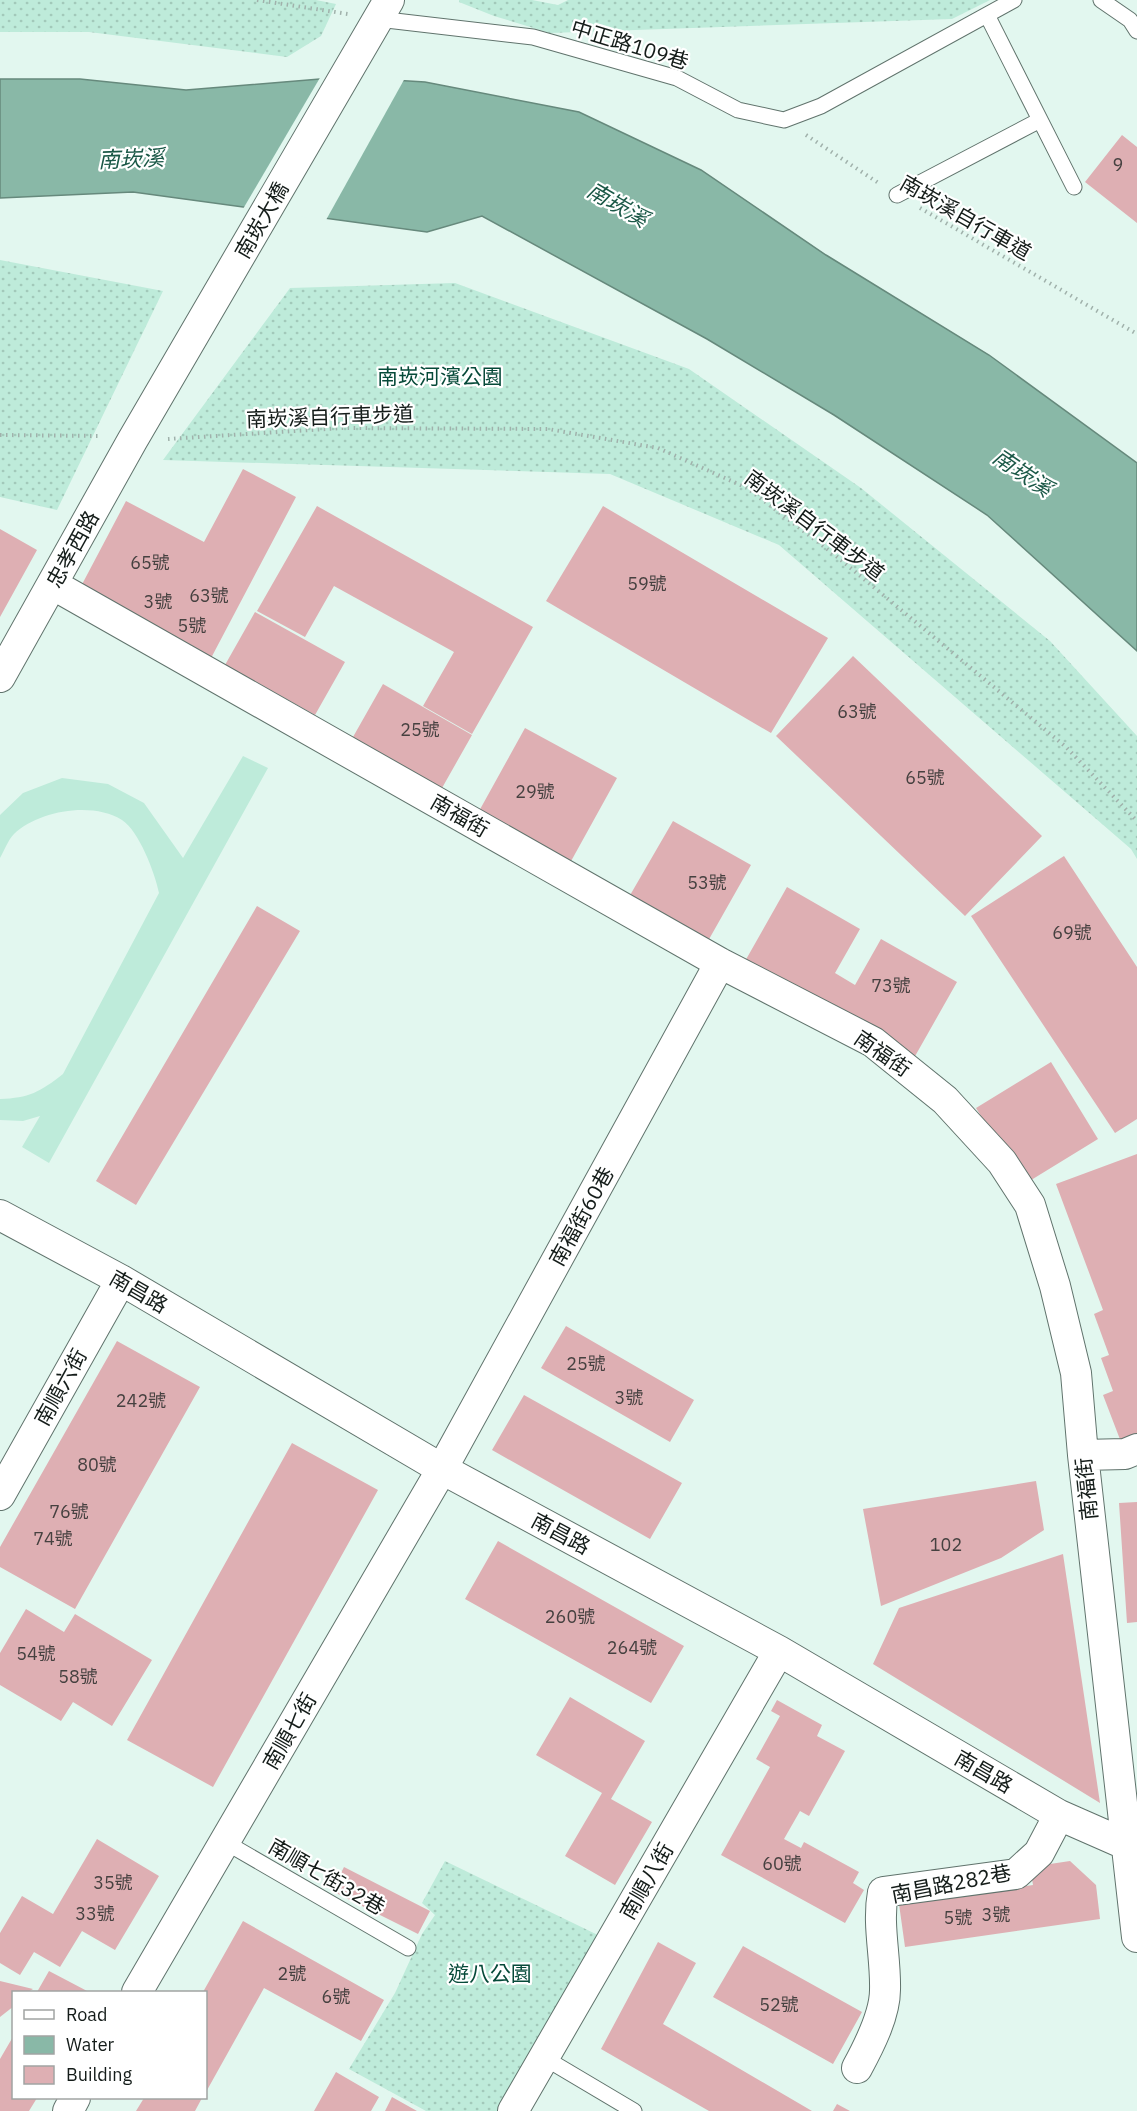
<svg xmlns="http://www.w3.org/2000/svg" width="1137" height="2111" font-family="'IBM Plex Sans','Noto Sans TC',sans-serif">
  <defs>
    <pattern id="grass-dots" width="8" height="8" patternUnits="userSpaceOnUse" patternTransform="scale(1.5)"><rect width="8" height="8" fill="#beebda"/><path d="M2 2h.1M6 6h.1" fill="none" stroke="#a2c9ba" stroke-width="1.8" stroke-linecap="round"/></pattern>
  </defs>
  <rect width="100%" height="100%" fill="#e2f7ef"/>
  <path fill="url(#grass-dots)" d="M 0,0 L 316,0 L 336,4 L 321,36 L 287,57 L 89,32 L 0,32 Z
    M 459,0 L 532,0 L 558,5 L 568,0 L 990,0 L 952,19 L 550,33 L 494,16 L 459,2 Z
    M 0,260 L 163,291 L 57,510 L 0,497 Z
    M 455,283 L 689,369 L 861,488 L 1050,641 L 1137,736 L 1137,859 L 1131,849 L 779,545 L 610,474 L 163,460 L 290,288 Z
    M 445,1861 L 602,1937 L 502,2111 L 426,2111 L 349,2069 L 395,1993 L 422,1934 L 435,1915 L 422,1903 Z"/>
  <path fill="#beebda" d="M 243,756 L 268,768 L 49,1163 L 22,1147 L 40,1116 L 23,1121 L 0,1120 L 0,1099 C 29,1098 40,1092 63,1074 L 159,893 C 155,873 139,831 122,820 C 92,801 38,811 14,834 C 8,840 4,851 0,858 L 0,815 L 23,793 L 62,778 L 108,784 L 144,803 L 183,858 Z"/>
  <path fill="#89b8a7" stroke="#66897c" stroke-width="1.5" d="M 344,77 L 425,82 L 579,112 L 701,170 L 826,255 L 989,355 L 1137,463 L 1137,651 L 987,515 L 834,415 L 707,339 L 482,216 L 427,232 L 133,192 L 0,198 L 0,79 L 80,79 L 186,90 Z"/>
  <path fill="#e2f7ef" d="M 344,74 L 405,78 L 326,220 L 243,209 L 321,76 Z"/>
  <path fill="#deafb3" d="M 1122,135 L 1137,147 L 1137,223 L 1085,182 Z
    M 243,469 L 296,497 L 210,660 L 78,592 L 126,501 L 204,542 Z
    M 317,506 L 533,627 L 472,734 L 423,706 L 454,652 L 334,586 L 305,637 L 257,611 Z
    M 603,506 L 828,638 L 771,733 L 546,601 Z
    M 0,529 L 37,550 L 0,617 Z
    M 255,612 L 345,662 L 315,715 L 225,665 Z
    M 853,656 L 1042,836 L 965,916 L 776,736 Z
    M 383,684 L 472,735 L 442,788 L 353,737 Z
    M 525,728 L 617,778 L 570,863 L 478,813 Z
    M 673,821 L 751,865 L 708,941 L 629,897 Z
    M 1064,856 L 1137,967 L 1137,1119 L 1115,1133 L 971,916 Z
    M 787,887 L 860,929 L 835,973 L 855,985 L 881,939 L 957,982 L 914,1058 L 744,963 Z
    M 257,906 L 300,931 L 136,1205 L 96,1181 Z
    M 1051,1062 L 1098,1139 L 1023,1185 L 976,1108 Z
    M 1137,1154 L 1137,1436 L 1121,1442 L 1103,1395 L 1113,1391 L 1101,1358 L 1109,1355 L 1094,1314 L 1103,1310 L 1056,1184 Z
    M 566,1326 L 694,1400 L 670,1442 L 541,1368 Z
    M 117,1341 L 200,1387 L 75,1609 L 0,1567 L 0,1547 Z
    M 524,1395 L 682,1483 L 650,1539 L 492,1450 Z
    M 292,1443 L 378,1490 L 213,1787 L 127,1740 Z
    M 1036,1481 L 1044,1530 L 1001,1558 L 881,1606 L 863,1509 Z
    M 1137,1502 L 1137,1622 L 1127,1623 L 1119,1503 Z
    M 498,1541 L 684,1646 L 651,1703 L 465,1599 Z
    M 1063,1554 L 1100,1803 L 873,1664 L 899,1608 Z
    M 26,1609 L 64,1632 L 75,1614 L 152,1660 L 112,1726 L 73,1702 L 61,1721 L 0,1685 L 0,1653 Z
    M 570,1697 L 645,1741 L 611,1799 L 652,1822 L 615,1885 L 565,1856 L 602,1793 L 536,1755 Z
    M 777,1700 L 822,1725 L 817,1736 L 845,1751 L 809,1816 L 800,1811 L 784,1839 L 801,1848 L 804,1842 L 859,1872 L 853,1883 L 864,1890 L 845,1923 L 721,1855 L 770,1767 L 756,1759 L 780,1716 L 771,1711 Z
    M 97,1839 L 159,1876 L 115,1950 L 82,1931 L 60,1967 L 34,1952 L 20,1975 L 0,1963 L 0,1933 L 22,1896 L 53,1914 Z
    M 1070,1861 L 1096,1885 L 1100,1919 L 905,1947 L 899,1904 L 1033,1885 L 1030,1867 Z
    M 344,1867 L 430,1911 L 418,1934 L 332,1891 Z
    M 243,1921 L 384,2000 L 361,2041 L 264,1988 L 206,2092 L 206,1992 L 203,1992 Z
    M 658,1942 L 696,1963 L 663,2024 L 812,2111 L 709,2111 L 601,2049 Z
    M 743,1946 L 862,2012 L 833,2064 L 713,1997 Z
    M 49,1971 L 89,1992 L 37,1992 Z
    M 0,1981 L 33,1989 L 28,1992 L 14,1992 L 14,2006 L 0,2017 Z
    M 14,2035 L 14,2098 L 37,2098 L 29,2111 L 0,2111 L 0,2059 Z
    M 336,2072 L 379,2097 L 371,2111 L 314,2111 Z
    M 392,2097 L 417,2111 L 385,2111 Z
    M 144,2098 L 202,2098 L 195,2111 L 136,2111 Z
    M 837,2104 L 850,2111 L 833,2111 Z"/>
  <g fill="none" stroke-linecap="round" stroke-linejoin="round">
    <g stroke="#60736c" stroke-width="17">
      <path id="lane" d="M 1101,0 L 1130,20 L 1137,31
        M 987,15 L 1074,187
        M 378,19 L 533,37 L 677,78 L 738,110 L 784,120 L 821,106 L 1014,0
        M 897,195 L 1040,120
        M 225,1842 L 408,1948
        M 543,2057 L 634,2111"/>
    </g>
    <g stroke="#60736c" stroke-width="32">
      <path id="street" d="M 52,584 L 720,963 L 873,1042 L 945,1100 L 1002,1162 L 1030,1205 L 1055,1286 L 1076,1373 L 1083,1455 L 1137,1937
        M 0,677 L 132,441 L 389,0
        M 0,1215 L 121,1280 L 442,1469 L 779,1651 L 1059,1815 L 1125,1844
        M 1083,1455 L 1125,1454 L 1137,1449
        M 0,1495 L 121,1280
        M 137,1992 L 442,1469 L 720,963
        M 857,2068 C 869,2046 885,2015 885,1990 C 886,1957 877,1925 883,1892 L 1016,1874 L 1039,1853 L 1059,1815
        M 68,2111 L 75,2098
        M 513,2111 L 779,1651"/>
    </g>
    <path stroke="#a0b1ab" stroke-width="4" stroke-dasharray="1.5 4.5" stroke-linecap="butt" d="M 257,0 L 348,14
      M 806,135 L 880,184
      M 920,208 L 1137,334
      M 0,435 L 101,436
      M 168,439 L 342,428 L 548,429 L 658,448 L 747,488 L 835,555 L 1066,747 L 1137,821"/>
    <use href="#lane" stroke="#fff" stroke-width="15"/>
    <use href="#street" stroke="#fff" stroke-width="30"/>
  </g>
  <g text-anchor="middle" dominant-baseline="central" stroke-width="4.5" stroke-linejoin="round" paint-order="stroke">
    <g font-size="18" fill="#464140">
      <text x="1118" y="164">9</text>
      <text x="150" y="562">65號</text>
      <text x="647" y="583">59號</text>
      <text x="209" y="595">63號</text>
      <text x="158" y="601">3號</text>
      <text x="192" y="625">5號</text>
      <text x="857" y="711">63號</text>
      <text x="420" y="729">25號</text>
      <text x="925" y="777">65號</text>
      <text x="535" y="791">29號</text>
      <text x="707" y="882">53號</text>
      <text x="1072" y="932">69號</text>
      <text x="891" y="985">73號</text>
      <text x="586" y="1363">25號</text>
      <text x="629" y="1397">3號</text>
      <text x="141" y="1400">242號</text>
      <text x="97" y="1464">80號</text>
      <text x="69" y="1511">76號</text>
      <text x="53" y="1538">74號</text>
      <text x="946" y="1544">102</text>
      <text x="570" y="1616">260號</text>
      <text x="632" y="1647">264號</text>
      <text x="36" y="1653">54號</text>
      <text x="78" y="1676">58號</text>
      <text x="782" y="1863">60號</text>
      <text x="113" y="1882">35號</text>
      <text x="95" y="1913">33號</text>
      <text x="996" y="1914">3號</text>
      <text x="958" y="1917">5號</text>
      <text x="292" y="1973">2號</text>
      <text x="336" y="1996">6號</text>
      <text x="779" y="2004">52號</text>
    </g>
    <g font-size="21" fill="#141c19" stroke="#fff">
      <text transform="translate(630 44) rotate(17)">中正路109巷</text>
      <text transform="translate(966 217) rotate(30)">南崁溪自行車道</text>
      <text transform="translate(261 220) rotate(-60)">南崁大橋</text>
      <text transform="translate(330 416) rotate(-2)">南崁溪自行車步道</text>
      <text transform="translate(815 525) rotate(37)">南崁溪自行車步道</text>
      <text transform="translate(72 549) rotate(-61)">忠孝西路</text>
      <text transform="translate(460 815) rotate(30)">南福街</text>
      <text transform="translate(883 1053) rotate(35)">南福街</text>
      <text transform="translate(581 1216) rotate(-61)">南福街60巷</text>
      <text transform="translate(139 1291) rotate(30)">南昌路</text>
      <text transform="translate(60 1387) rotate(-61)">南順六街</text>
      <text transform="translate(1086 1489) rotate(-96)">南福街</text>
      <text transform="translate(561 1533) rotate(28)">南昌路</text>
      <text transform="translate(289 1731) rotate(-60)">南順七街</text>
      <text transform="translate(984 1771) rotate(30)">南昌路</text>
      <text transform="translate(327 1876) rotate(30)">南順七街32巷</text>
      <text transform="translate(646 1881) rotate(-60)">南順八街</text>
      <text transform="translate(951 1883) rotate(-11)">南昌路282巷</text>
    </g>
    <g font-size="21" fill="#064a39" stroke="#fff">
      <text x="440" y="376">南崁河濱公園</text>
      <text x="490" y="1973">遊八公園</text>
    </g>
    <g font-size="22" font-style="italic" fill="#1b5847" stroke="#fff">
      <text transform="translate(131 158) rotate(-2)">南崁溪</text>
      <text transform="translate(618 204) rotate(30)">南崁溪</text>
      <text transform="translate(1023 472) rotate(34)">南崁溪</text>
    </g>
  </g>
  <rect x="12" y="1991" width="195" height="108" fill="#ffffff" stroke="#a1a4a3" stroke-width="1.5"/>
  <rect x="24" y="2010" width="30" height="9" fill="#ffffff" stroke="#a1a4a3" stroke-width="1.5"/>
  <text x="66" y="2021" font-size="18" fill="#141c19">Road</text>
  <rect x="24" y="2036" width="30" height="18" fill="#89b8a7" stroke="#a1a4a3" stroke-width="1.5"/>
  <text x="66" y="2051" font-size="18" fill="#141c19">Water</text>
  <rect x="24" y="2066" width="30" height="18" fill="#deafb3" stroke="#a1a4a3" stroke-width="1.5"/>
  <text x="66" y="2081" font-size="18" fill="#141c19">Building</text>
</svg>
